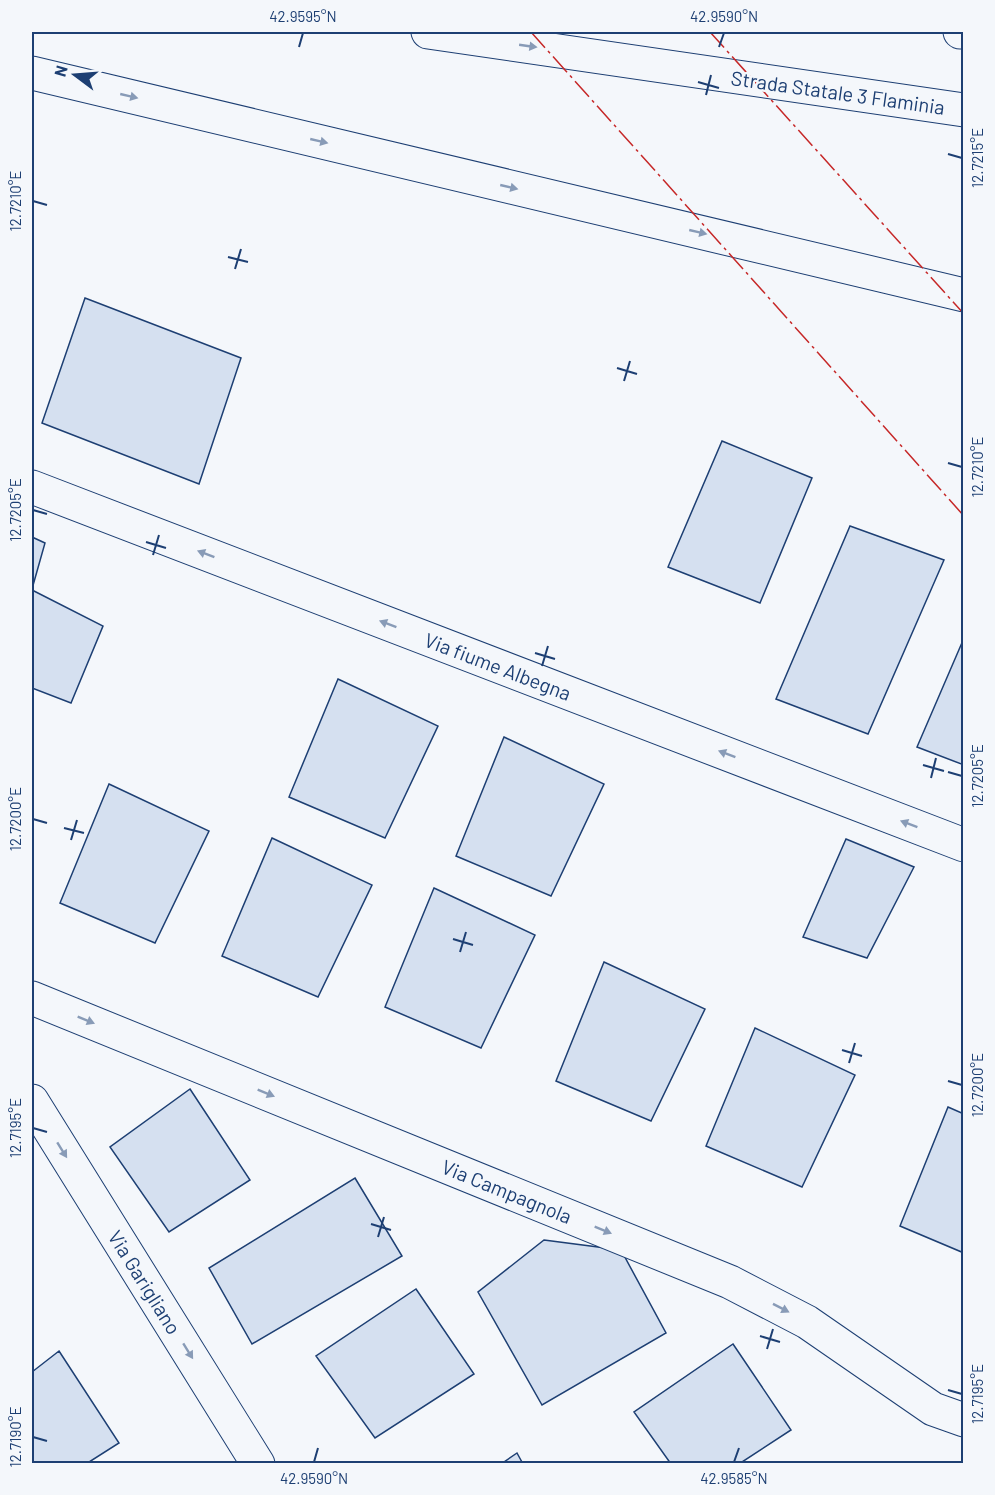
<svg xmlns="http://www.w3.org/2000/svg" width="995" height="1495" font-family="Barlow,sans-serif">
  <rect width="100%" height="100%" fill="#f4f7fb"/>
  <path fill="#d5e0f0" stroke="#1d3f73" stroke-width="1.5" d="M 85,298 L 241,358 L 199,484 L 42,423 Z
    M 722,441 L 812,478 L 760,603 L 668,567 Z
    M 850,526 L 944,560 L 868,734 L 776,699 Z
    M 32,537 L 45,543 L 32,589 Z
    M 32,590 L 103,626 L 71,703 L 32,688 Z
    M 964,638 L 964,765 L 917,747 Z
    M 338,679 L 438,726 L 385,838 L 289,797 Z
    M 504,737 L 604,784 L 551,896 L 456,856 Z
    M 109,784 L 209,831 L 155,943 L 60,903 Z
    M 272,838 L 372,885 L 318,997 L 222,956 Z
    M 846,839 L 914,867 L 867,958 L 803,937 Z
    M 434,888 L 535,935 L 481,1048 L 385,1007 Z
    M 604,962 L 705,1009 L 651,1121 L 556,1081 Z
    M 755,1028 L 855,1075 L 802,1187 L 706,1146 Z
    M 190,1089 L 250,1180 L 169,1232 L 110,1147 Z
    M 948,1107 L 964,1114 L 964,1253 L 900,1226 Z
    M 355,1178 L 402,1256 L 252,1344 L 209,1268 Z
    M 544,1240 L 621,1250 L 666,1333 L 542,1405 L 478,1292 Z
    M 416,1289 L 474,1374 L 375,1438 L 316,1356 Z
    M 733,1344 L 791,1430 L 739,1464 L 671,1464 L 634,1412 Z
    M 59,1351 L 119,1443 L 86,1464 L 32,1464 L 32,1372 Z
    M 517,1453 L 523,1464 L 501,1464 Z"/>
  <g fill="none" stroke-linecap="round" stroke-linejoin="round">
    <g stroke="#1d3f73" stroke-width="35">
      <path id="street" d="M 32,1101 L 258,1464"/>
    </g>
    <g stroke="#1d3f73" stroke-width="35">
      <path id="secondary" d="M 32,487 L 964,845
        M 32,998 L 730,1282 L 807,1322 L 933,1409 L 964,1420"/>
    </g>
    <g stroke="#1d3f73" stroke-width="35">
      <path id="highway" d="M 428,32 L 964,110
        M 960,32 L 964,32
        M 32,73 L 964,295"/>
    </g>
    <use href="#street" stroke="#f4f7fb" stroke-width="33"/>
    <use href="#secondary" stroke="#f4f7fb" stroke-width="33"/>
    <use href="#highway" stroke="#f4f7fb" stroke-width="33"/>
    <path stroke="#c62828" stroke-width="1.5" stroke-dasharray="21 4.5 3 4.5" stroke-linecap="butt" d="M 531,32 L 964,516
      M 710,32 L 964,314"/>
  </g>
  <defs><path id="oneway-solid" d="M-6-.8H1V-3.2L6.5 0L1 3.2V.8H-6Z" transform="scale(1.5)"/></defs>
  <g fill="#889bb7">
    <use href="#oneway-solid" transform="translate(528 46) rotate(8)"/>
    <use href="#oneway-solid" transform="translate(129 96) rotate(13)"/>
    <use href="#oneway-solid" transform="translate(319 141) rotate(13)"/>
    <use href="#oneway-solid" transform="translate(509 187) rotate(13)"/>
    <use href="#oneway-solid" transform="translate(698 232) rotate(13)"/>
    <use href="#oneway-solid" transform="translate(206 554) rotate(-159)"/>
    <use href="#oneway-solid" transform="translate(388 624) rotate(-159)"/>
    <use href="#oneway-solid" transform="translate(727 754) rotate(-159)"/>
    <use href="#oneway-solid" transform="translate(909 824) rotate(-159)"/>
    <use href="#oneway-solid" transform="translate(86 1020) rotate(22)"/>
    <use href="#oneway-solid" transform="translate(266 1093) rotate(22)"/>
    <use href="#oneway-solid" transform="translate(62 1150) rotate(58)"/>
    <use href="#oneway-solid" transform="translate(603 1230) rotate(22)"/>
    <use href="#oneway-solid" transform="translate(781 1308) rotate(27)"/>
    <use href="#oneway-solid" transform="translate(188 1351) rotate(58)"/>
  </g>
  <path fill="none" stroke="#1d3f73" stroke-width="2" d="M 299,47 L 303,33M 719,47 L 724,33M 698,82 L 719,88M 706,95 L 711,75M 948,154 L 962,158M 33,201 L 47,205M 228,257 L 248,262M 235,269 L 241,249M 617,368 L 637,374M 624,381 L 630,361M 948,463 L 962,467M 33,510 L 47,514M 146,542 L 166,548M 153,555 L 159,535M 535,653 L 555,659M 542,666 L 548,646M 923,765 L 944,771M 948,772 L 962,776M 931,778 L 936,758M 33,819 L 47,823M 64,828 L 84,833M 71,840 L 77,820M 453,939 L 473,945M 460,952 L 466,932M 842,1050 L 862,1056M 849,1063 L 855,1043M 948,1081 L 962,1085M 33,1128 L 47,1132M 371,1224 L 391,1230M 378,1237 L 384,1217M 760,1336 L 780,1342M 767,1349 L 773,1329M 948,1390 L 962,1394M 33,1437 L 47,1441M 314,1462 L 318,1448M 734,1462 L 739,1448"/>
  <g text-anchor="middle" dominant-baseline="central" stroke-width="4.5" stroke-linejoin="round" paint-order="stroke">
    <g font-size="20" fill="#1d3f73" stroke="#f4f7fb">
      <text transform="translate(838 92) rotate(8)">Strada Statale 3 Flaminia</text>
      <text transform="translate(498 666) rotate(21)">Via fiume Albegna</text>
      <text transform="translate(507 1191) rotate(22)">Via Campagnola</text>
      <text transform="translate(145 1282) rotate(58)">Via Garigliano</text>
    </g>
  </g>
  <rect width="995" height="1495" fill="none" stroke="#f4f7fb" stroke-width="66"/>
  <g transform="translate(75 75) rotate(286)" stroke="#f4f7fb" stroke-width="4.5" paint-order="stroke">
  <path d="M0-4.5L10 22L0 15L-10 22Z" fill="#1d3f73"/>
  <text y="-9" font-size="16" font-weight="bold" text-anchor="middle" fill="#1d3f73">N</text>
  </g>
  <rect x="33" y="33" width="929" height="1429" fill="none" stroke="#1d3f73" stroke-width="2"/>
  <g font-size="15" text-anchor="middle" fill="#1d3f73">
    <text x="303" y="22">42.9595°N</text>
    <text x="724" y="22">42.9590°N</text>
    <text transform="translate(978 158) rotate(-90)" y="5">12.7215°E</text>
    <text transform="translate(16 201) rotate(-90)" y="5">12.7210°E</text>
    <text transform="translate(978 467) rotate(-90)" y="5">12.7210°E</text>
    <text transform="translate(16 510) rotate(-90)" y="5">12.7205°E</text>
    <text transform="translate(978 776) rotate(-90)" y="5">12.7205°E</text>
    <text transform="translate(16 819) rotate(-90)" y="5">12.7200°E</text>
    <text transform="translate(978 1085) rotate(-90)" y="5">12.7200°E</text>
    <text transform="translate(16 1128) rotate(-90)" y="5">12.7195°E</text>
    <text transform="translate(978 1394) rotate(-90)" y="5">12.7195°E</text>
    <text transform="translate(16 1437) rotate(-90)" y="5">12.7190°E</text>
    <text x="314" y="1484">42.9590°N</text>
    <text x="734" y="1484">42.9585°N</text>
  </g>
</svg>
